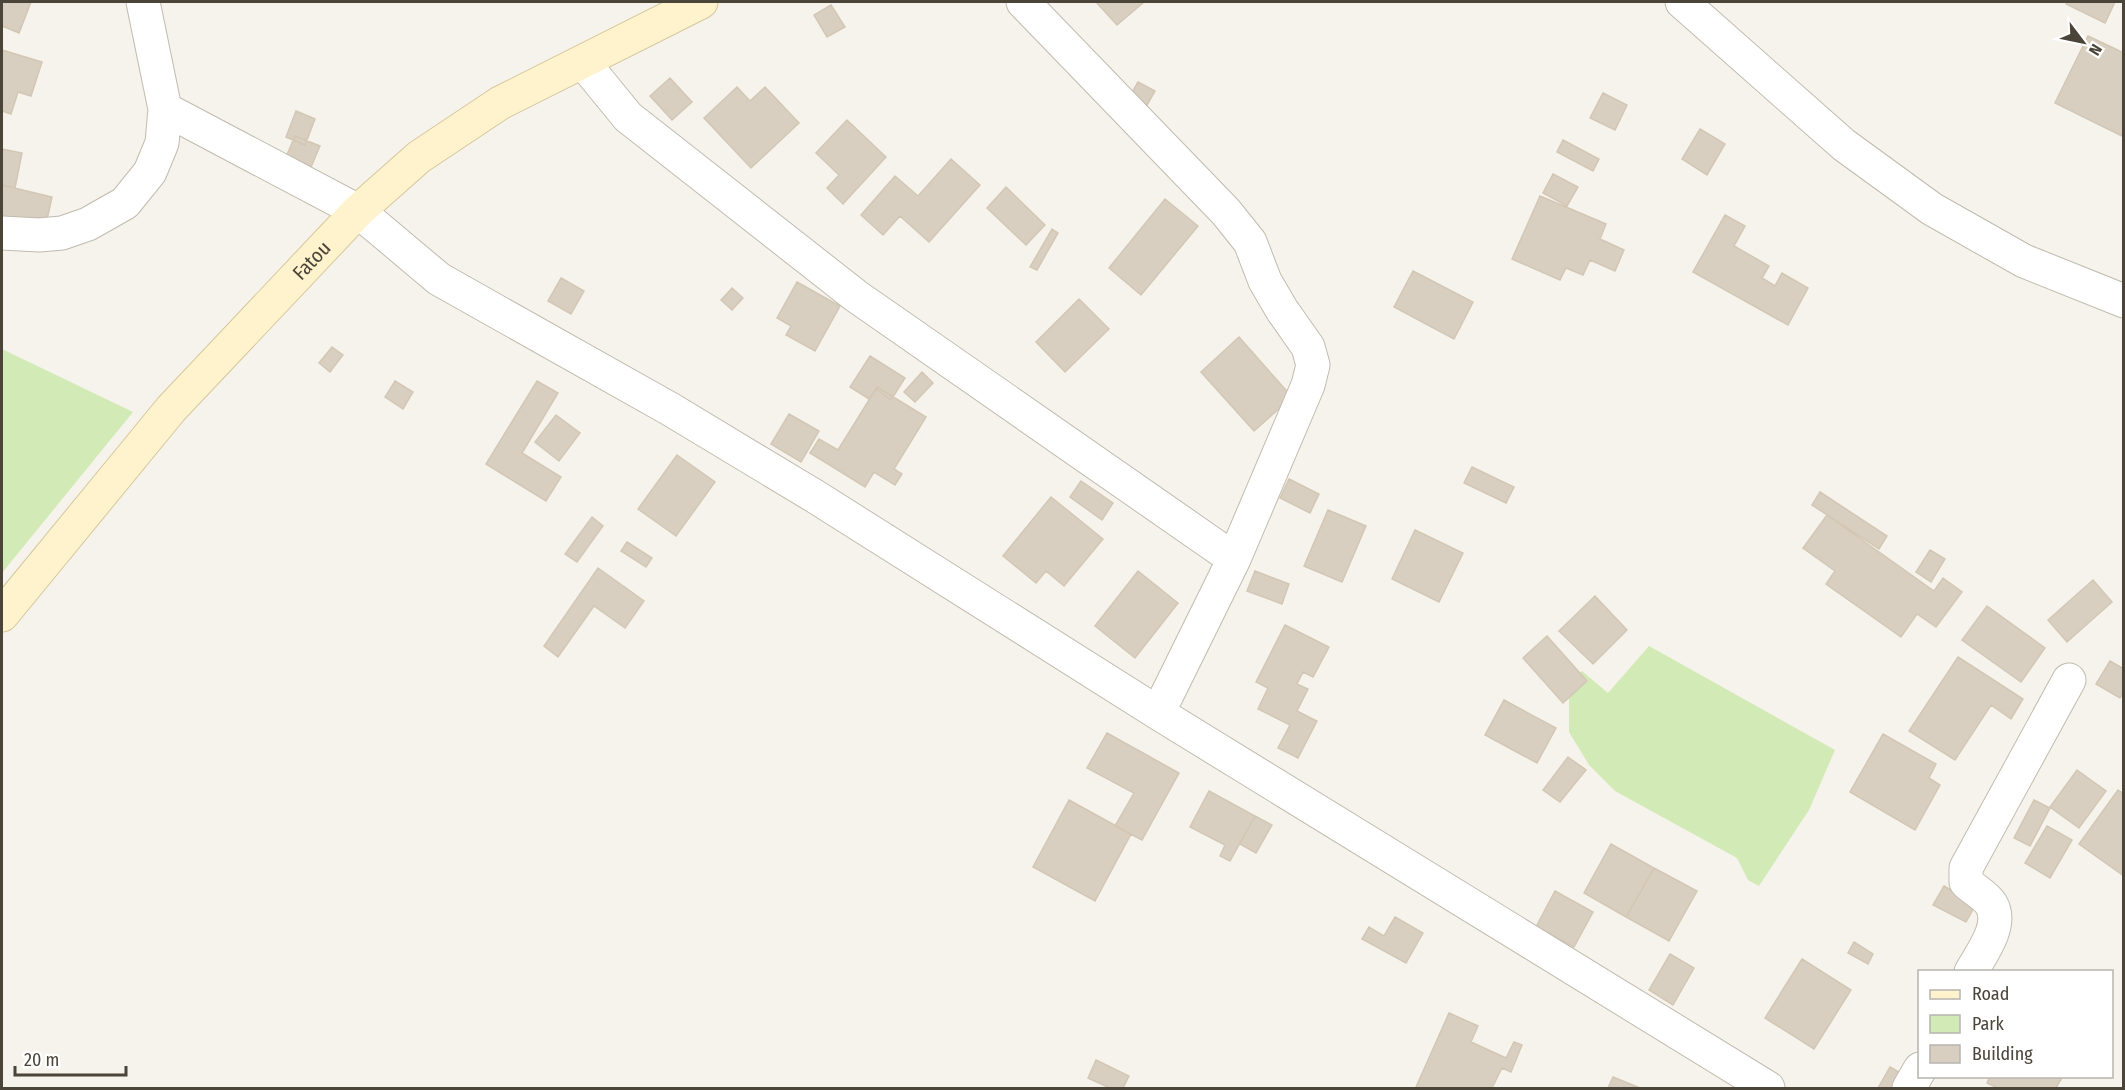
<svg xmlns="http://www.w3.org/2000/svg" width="2125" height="1090" font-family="'Fira Sans Condensed',sans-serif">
  <rect width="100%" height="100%" fill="#f6f3ec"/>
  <path fill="#d2eab5" d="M 2,349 L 133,412 L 2,573 Z
    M 1649,646 L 1835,750 L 1809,810 L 1759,886 L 1748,880 L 1737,858 L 1615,791 L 1589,765 L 1569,732 L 1569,681 L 1582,671 L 1608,693 Z"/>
  <path fill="#d8cfc1" stroke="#d3c7b4" stroke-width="1.5" d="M 2,2 L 31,2 L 19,33 L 2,26 Z
    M 1096,2 L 1144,2 L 1117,25 Z
    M 2067,2 L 2115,2 L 2105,23 L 2066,4 Z
    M 831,5 L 845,27 L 827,37 L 814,15 Z
    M 2088,36 L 2124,53 L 2124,137 L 2055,103 Z
    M 2,50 L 42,62 L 31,96 L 18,92 L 11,114 L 2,111 Z
    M 670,78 L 692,102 L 672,120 L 650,96 Z
    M 1138,82 L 1155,91 L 1147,105 L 1130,96 Z
    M 737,87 L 750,101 L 765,87 L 799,123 L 751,168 L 704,118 Z
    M 1603,93 L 1627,105 L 1615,130 L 1590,118 Z
    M 296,111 L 315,119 L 305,145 L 286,137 Z
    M 847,120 L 886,157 L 843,204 L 827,188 L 839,175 L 816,153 Z
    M 1700,129 L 1725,144 L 1707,175 L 1682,159 Z
    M 295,136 L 320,146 L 311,167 L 286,157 Z
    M 1563,140 L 1599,159 L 1593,171 L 1557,152 Z
    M 2,149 L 22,153 L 15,188 L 2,185 Z
    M 951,159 L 980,185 L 929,242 L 900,216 L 883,235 L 861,215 L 895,176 L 918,196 Z
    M 1553,174 L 1578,187 L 1567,206 L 1543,193 Z
    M 2,185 L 52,197 L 45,229 L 2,220 Z
    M 1006,187 L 1045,225 L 1026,245 L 987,208 Z
    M 1540,196 L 1606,224 L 1600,239 L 1624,250 L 1615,271 L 1590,260 L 1583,275 L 1566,268 L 1560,280 L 1512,259 Z
    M 1165,199 L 1198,226 L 1141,295 L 1109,268 Z
    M 1725,215 L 1745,226 L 1734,246 L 1769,266 L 1762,278 L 1775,286 L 1782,273 L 1808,288 L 1788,325 L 1693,272 Z
    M 1052,229 L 1058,233 L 1037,270 L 1030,267 Z
    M 1413,271 L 1473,302 L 1454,339 L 1394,307 Z
    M 561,278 L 584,291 L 571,314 L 548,301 Z
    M 797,282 L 840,306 L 815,351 L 786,335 L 791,326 L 777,318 Z
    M 732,288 L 743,298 L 732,310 L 721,300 Z
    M 1079,299 L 1109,329 L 1065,372 L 1036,342 Z
    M 1239,337 L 1292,397 L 1254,431 L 1201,372 Z
    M 332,347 L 343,355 L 330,372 L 319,363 Z
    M 870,356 L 905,378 L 891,400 L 876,389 L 869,399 L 850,387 Z
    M 922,372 L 933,383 L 915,402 L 904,392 Z
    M 395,381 L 413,392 L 403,409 L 385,397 Z
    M 537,381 L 558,393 L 522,453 L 561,477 L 546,501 L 486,464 Z
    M 877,387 L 926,417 L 894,469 L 902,474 L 895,485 L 874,472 L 865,487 L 810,453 L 819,439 L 838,450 Z
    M 789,414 L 819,431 L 801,462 L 771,444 Z
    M 556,415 L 580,433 L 559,461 L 535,442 Z
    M 677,455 L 715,482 L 676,536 L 638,509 Z
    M 1472,467 L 1514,487 L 1506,503 L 1464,483 Z
    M 1289,479 L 1319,494 L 1310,513 L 1280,498 Z
    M 1081,481 L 1113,503 L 1102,520 L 1070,497 Z
    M 1820,492 L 1887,536 L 1879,549 L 1812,505 Z
    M 1051,497 L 1103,539 L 1064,586 L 1046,571 L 1036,583 L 1003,556 Z
    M 1328,510 L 1366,526 L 1342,582 L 1304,566 Z
    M 1827,515 L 1934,591 L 1943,578 L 1962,592 L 1936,627 L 1917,614 L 1901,637 L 1826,584 L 1835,571 L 1803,548 Z
    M 592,517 L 603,526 L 577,562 L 565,554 Z
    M 1415,530 L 1463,553 L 1439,602 L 1392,579 Z
    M 627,542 L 652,558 L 646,567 L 621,551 Z
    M 1930,550 L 1945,559 L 1931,582 L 1916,572 Z
    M 598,568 L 644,601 L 625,628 L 594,606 L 558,657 L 544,646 Z
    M 1138,571 L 1178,603 L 1135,658 L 1095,626 Z
    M 1255,571 L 1289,584 L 1282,604 L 1247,591 Z
    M 2093,580 L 2112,602 L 2067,642 L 2048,620 Z
    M 1595,596 L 1627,630 L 1593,664 L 1559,631 Z
    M 1987,606 L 2045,648 L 2021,682 L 1962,640 Z
    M 1285,625 L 1329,647 L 1313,677 L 1303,672 L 1297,684 L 1308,689 L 1297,711 L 1317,721 L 1298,758 L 1278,748 L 1290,725 L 1258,709 L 1268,688 L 1256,682 Z
    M 1547,636 L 1587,681 L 1563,703 L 1523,658 Z
    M 1958,657 L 2023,699 L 2011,719 L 1991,705 L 1955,760 L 1909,731 Z
    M 2110,661 L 2124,669 L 2124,692 L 2120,698 L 2096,684 Z
    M 1504,700 L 1556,728 L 1537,763 L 1485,735 Z
    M 1107,733 L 1179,773 L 1142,840 L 1115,826 L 1134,793 L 1087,768 Z
    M 1883,734 L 1936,764 L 1929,778 L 1940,785 L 1915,830 L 1850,792 Z
    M 1568,757 L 1586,770 L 1560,802 L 1543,790 Z
    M 2077,770 L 2106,791 L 2079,828 L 2050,807 Z
    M 2118,790 L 2124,794 L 2124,876 L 2079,844 Z
    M 1209,791 L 1255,816 L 1230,861 L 1220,856 L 1225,845 L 1190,827 Z
    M 1069,800 L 1131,834 L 1095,901 L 1033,867 Z
    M 2034,800 L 2050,808 L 2030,846 L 2014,838 Z
    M 1255,816 L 1272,825 L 1256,853 L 1240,844 Z
    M 2047,826 L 2072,840 L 2050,878 L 2025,863 Z
    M 1611,844 L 1654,868 L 1626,917 L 1584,893 Z
    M 1654,868 L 1697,891 L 1669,941 L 1626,917 Z
    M 1944,886 L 1976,904 L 1966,922 L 1933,905 Z
    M 1555,891 L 1593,912 L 1574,947 L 1536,927 Z
    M 1395,917 L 1423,933 L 1406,963 L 1362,939 L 1369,927 L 1384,936 Z
    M 1854,942 L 1873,954 L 1868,964 L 1848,953 Z
    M 1670,954 L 1694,968 L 1673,1005 L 1649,990 Z
    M 1802,959 L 1851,990 L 1814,1049 L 1765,1018 Z
    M 1449,1013 L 1478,1026 L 1471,1042 L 1506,1058 L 1514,1042 L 1522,1045 L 1511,1072 L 1502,1068 L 1492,1088 L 1420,1088 L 1416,1087 Z
    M 1096,1060 L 1129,1076 L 1123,1088 L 1110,1088 L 1088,1078 Z
    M 1890,1067 L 1911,1079 L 1906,1088 L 1878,1088 Z
    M 1990,1076 L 2063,1076 L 2056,1088 L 1998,1088 L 1987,1083 Z
    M 1613,1077 L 1640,1088 L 1608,1088 Z"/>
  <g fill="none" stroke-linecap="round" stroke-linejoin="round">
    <g stroke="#c2bbae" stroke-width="35">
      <path id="street" d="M 1023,2 L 1226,212 L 1250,242 L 1265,281 L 1282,310 L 1308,347 L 1313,365 L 1308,385 L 1234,559 L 1158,713
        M 1682,2 L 1844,145 L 1932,209 L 2024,261 L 2124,301
        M 583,62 L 628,117 L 856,296 L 1234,559
        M 165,109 L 358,211 L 439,279 L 670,409 L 816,497 L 1158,713 L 1768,1088
        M 2,233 L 39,235 L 62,233 L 88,224 L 125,203 L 150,172 L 162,143 L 165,109 L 143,2
        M 1971,972 C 1981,954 2004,925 1991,904 C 1986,896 1973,889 1966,882 L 1966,868 L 2069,680
        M 1909,1088 L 1920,1069"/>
    </g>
    <g stroke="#d6c79b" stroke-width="35">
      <g id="secondary">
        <path id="s1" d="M 2,615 L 171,409 L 358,211 L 419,157 L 500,103 L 701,2"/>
      </g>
    </g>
    <use href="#street" stroke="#fff" stroke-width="33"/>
    <use href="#secondary" stroke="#fff3cd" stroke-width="33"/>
  </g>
  <g text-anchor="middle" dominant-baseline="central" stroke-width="6" stroke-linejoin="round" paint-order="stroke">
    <g font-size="20" fill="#4b4439" stroke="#fff">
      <text stroke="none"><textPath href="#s1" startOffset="471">Fatou</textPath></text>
    </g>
  </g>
  <rect width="2125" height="1090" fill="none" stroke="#4b4439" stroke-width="6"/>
  <rect x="1918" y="970" width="195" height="108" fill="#ffffff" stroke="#b7b4b0" stroke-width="1.5"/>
  <rect x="1930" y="990" width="30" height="9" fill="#fff3cd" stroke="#b7b4b0" stroke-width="1.5"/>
  <text x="1972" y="1000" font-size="18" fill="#4b4439">Road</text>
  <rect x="1930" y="1015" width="30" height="18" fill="#d2eab5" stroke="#b7b4b0" stroke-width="1.5"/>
  <text x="1972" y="1030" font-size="18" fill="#4b4439">Park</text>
  <rect x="1930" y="1045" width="30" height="18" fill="#d8cfc1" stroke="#b7b4b0" stroke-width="1.5"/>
  <text x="1972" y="1060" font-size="18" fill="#4b4439">Building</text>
  <g transform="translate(2083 42) rotate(122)" stroke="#ffffff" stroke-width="4.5" paint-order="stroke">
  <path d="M0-4.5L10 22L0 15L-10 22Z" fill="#4b4439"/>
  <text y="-9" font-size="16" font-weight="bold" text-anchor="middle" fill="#4b4439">N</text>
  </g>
  <path d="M15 1066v9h111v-9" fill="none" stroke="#4b4439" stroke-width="3"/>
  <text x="24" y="1066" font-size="18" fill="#4b4439" stroke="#ffffff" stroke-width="4.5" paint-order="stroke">20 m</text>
</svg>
